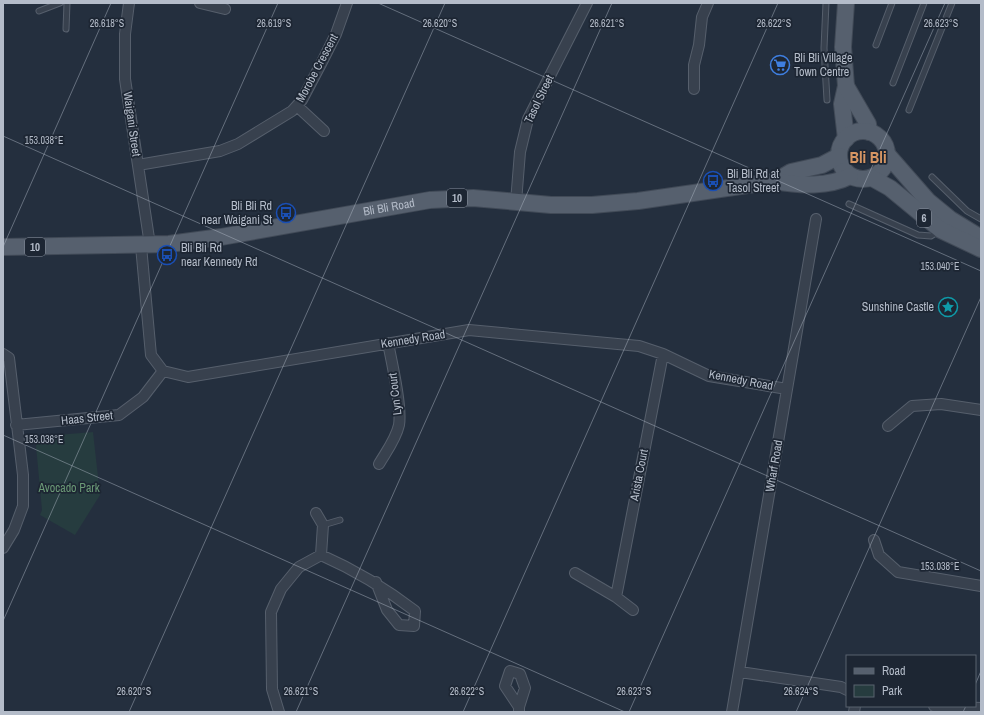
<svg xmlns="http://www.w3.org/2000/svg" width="984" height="715" font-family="'Archivo Narrow',sans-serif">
  <rect width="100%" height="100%" fill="#242f3e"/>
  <path fill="#263c3f" d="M 93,432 L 100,495 L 75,535 L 40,515 L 42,510 L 36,446 L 39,438 L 45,436 Z"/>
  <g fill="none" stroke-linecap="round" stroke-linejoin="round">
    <g stroke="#565f6c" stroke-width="7">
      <path id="service" d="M 826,3 L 824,48 L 827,100
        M 39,11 L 60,3
        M 66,29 L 67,3
        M 876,45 L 892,3
        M 893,83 L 924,3
        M 909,110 L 952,3
        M 932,177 L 967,211 L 981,219
        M 849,204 L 918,235 L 931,236 L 939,231
        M 323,525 L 340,520"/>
    </g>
    <g stroke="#565f6c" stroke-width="12">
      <path id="minor" d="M 129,3 L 125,34 L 125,79 L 150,245
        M 200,3 L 225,9
        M 694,89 L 694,65 L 699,45 L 702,17 L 708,3
        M 297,106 L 324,131
        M 138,165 L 220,151 L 238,144 L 292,111 L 302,100 L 322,62 L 336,34 L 347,3
        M 516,202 L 520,152 L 528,119 L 587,3
        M 141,246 L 151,355 L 163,371 L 188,377 L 469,330 L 639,346 L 663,354 L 709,376 L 787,389
        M 3,354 L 9,358 L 23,475 L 23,506 L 14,530 L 3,548
        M 16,425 L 119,415 L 143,397 L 163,371
        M 888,426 L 912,406 L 941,404 L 981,410
        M 379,464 C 386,452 396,439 399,425 C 402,407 392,363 388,343
        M 316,513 L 323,525 L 321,555
        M 874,540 L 879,555 L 898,572 L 981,586
        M 575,573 L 616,597 L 663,354
        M 616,597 L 633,610
        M 740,672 L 841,687 L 847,690
        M 934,706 L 981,708
        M 519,707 L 505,686 L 510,671 L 520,674 L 525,688 L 519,707 L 519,712
        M 279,712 L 272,689 L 271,612 L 281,589 L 299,567 L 321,555 C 355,570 385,588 415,611 L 414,626 L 399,625 L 387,610 L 376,582
        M 732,712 L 816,219
        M 854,712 L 855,706"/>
    </g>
    <g stroke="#414a57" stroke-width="18">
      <g id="primary">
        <path d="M 846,3 L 843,47 L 846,86 L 842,104 L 846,139"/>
        <path d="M 846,86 L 868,124 L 869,132"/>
        <circle cx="863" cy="155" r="24"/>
        <path d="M 886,153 L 928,201 L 950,219 L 981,238"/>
        <path d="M 872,178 L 890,188 L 941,230 L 981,249"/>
        <path d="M 776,181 L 791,172 L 822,165 L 839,156"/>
        <path id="s1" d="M 3,247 L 169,244 L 221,237 L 430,200 L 473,198 L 551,205 L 592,205 L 638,201 L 776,181 C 799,186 829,187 850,176"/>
      </g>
    </g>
    <use href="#service" stroke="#38414e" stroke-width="5"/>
    <use href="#minor" stroke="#38414e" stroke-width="10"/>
    <use href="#primary" stroke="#56606e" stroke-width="16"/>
  </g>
  <path fill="none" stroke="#b4bcc9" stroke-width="1" stroke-opacity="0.45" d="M 378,3 L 981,271M 3,136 L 981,571M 3,247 L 111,3M 3,435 L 625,712M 3,621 L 278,3M 975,685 L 981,671M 129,712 L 445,3M 296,712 L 612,3M 463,712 L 778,3M 629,712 L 945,3M 796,712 L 981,297M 963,712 L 966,706"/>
  <defs>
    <g id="supermarket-ring" transform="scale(1)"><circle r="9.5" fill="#1d2633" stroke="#3f7fe0" stroke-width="1.5"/><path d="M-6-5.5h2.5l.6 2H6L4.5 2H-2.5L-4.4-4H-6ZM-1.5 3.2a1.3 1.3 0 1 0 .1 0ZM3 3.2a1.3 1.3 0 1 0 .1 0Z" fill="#3f7fe0"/></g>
    <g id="bus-ring" transform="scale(1)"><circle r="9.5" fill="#1d2633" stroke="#1a4fb4" stroke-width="1.5"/><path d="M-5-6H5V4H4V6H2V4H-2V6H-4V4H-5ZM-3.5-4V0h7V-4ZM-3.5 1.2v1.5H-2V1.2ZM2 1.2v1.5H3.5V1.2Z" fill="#1a4fb4"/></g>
    <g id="sight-ring" transform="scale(1)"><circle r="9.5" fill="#1d2633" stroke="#0f9aa8" stroke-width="1.5"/><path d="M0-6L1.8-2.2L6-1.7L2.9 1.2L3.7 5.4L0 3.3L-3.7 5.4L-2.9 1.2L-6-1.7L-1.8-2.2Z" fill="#0f9aa8"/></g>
  </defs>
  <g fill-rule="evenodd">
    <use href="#supermarket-ring" x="780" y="65"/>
    <use href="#bus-ring" x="713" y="181"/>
    <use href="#bus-ring" x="286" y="213"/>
    <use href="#bus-ring" x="167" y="255"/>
    <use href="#sight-ring" x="948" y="307"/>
  </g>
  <g text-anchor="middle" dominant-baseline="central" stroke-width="3.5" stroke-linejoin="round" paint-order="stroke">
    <g fill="#1d2633" stroke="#878f9c" stroke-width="1">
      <rect x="447" y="189" width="20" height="18" rx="3"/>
      <rect x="917" y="209" width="14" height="18" rx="3"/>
      <rect x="25" y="238" width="20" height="18" rx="3"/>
    </g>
    <g font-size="11" font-weight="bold" fill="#b4bcc9">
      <text x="457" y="198">10</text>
      <text x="924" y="218">6</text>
      <text x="35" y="247">10</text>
    </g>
    <g font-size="12" fill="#b4bcc9" stroke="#1d2633" text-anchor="start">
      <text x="794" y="58">Bli Bli Village<tspan x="794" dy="14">Town Centre</tspan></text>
      <text x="727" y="174">Bli Bli Rd at<tspan x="727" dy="14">Tasol Street</tspan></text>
      <text x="272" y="206" text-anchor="end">Bli Bli Rd<tspan x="272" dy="14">near Waigani St</tspan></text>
      <text x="181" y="248">Bli Bli Rd<tspan x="181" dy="14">near Kennedy Rd</tspan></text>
      <text x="934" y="307" text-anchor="end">Sunshine Castle</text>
    </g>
    <g font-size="12" fill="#b4bcc9" stroke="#1d2633">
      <text transform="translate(317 68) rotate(-62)">Morobe Crescent</text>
      <text transform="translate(539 99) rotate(-64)">Tasol Street</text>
      <text transform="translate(132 124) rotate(82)">Waigani Street</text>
      <text stroke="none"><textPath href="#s1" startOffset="389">Bli Bli Road</textPath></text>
      <text transform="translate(413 339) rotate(-9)">Kennedy Road</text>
      <text transform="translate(741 380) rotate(11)">Kennedy Road</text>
      <text transform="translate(395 394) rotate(-97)">Lyn Court</text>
      <text transform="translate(87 418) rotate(-6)">Haas Street</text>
      <text transform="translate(774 466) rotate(-80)">Wharf Road</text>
      <text transform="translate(639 475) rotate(-79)">Arista Court</text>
    </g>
    <g font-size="12" fill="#6b9a76" stroke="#1d2633">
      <text x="69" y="488">Avocado Park</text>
    </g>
    <g font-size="16" font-weight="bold" fill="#d59563" stroke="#1d2633">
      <text x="868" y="157">Bli Bli</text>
    </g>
  </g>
  <g font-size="10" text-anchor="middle" fill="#b4bcc9" stroke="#1d2633" stroke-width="3.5" stroke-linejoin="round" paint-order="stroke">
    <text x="107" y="27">26.618°S</text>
    <text x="274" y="27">26.619°S</text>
    <text x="440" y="27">26.620°S</text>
    <text x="607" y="27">26.621°S</text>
    <text x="774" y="27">26.622°S</text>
    <text x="941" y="27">26.623°S</text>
    <text x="44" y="144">153.038°E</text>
    <text x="940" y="270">153.040°E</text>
    <text x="44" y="443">153.036°E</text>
    <text x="940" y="570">153.038°E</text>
    <text x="134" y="695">26.620°S</text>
    <text x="301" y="695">26.621°S</text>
    <text x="467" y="695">26.622°S</text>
    <text x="634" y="695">26.623°S</text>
    <text x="801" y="695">26.624°S</text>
  </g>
  <rect width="984" height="715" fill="none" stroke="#b4bcc9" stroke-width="8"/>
  <rect x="846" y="655" width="130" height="52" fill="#1d2633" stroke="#59626f"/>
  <rect x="854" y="668" width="20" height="6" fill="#56606e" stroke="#59626f"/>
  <text x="882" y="675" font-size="12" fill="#b4bcc9">Road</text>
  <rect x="854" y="685" width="20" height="12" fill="#263c3f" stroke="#59626f"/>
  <text x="882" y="695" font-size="12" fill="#b4bcc9">Park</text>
</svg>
